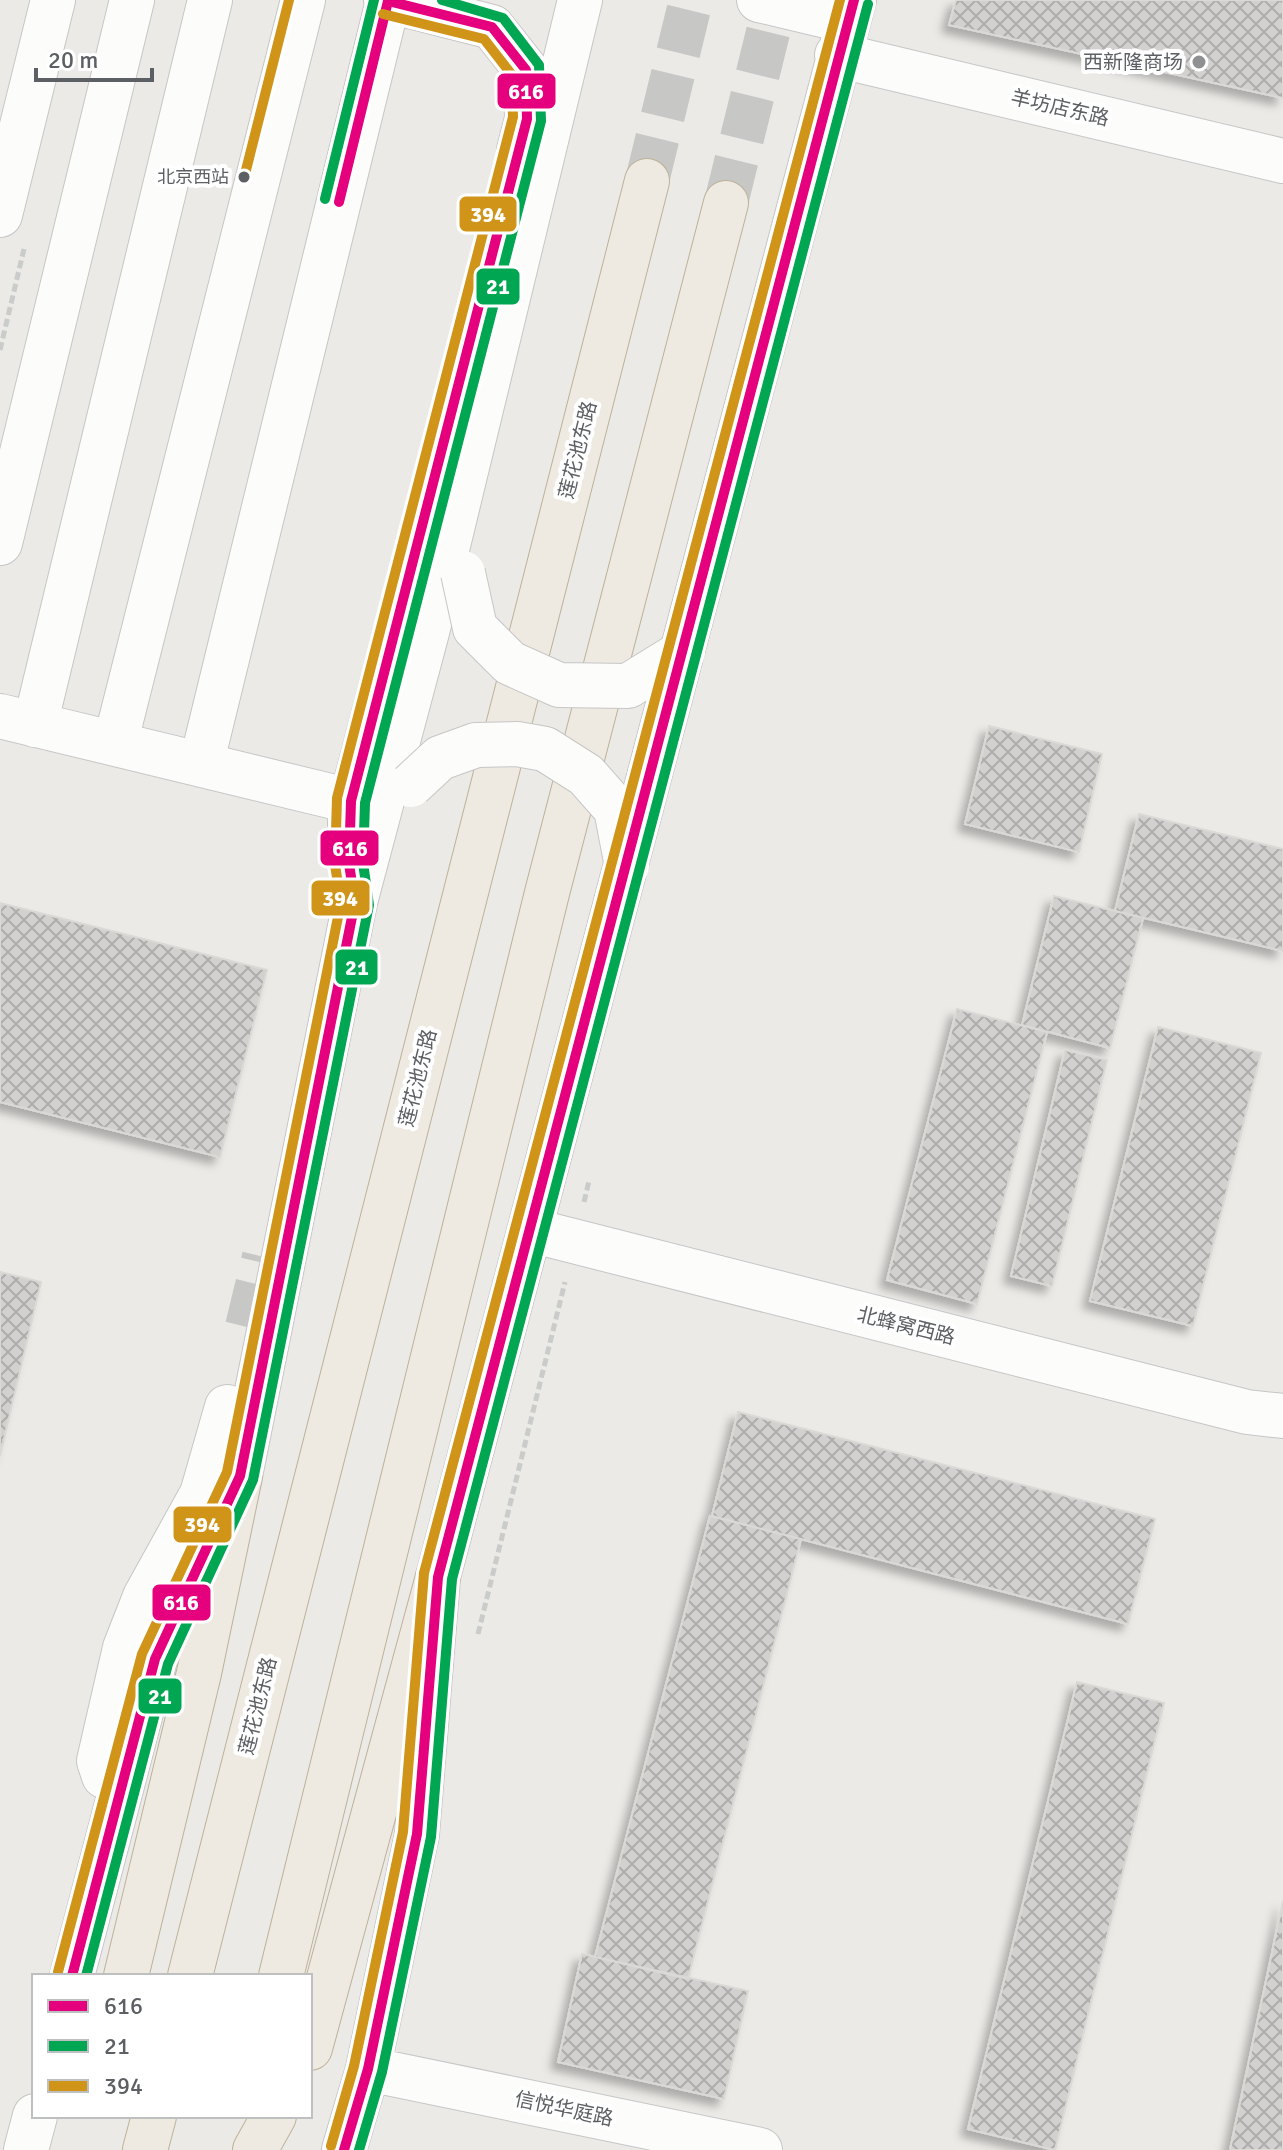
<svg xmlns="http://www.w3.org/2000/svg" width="1283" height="2150" font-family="Signika,'Noto Sans SC',sans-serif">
  <defs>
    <pattern id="building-cross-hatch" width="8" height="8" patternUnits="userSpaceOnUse" patternTransform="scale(2)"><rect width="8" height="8" fill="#d2d1cf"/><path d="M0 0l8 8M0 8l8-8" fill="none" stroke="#aeadac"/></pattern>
    <filter id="shadow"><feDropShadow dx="-7" dy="7" stdDeviation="4" flood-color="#0004"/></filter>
  </defs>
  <rect width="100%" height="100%" fill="#ebeae7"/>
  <path fill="url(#building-cross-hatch)" stroke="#dad9d6" stroke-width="2" filter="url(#shadow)" d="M 956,0 L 1283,0 L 1283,98 L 949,25 Z
    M 989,726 L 1102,754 L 1079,852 L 965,824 Z
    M 1139,814 L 1283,849 L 1283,951 L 1115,911 Z
    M 1054,896 L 1143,918 L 1110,1048 L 1022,1025 Z
    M 0,903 L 267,970 L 220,1157 L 0,1102 Z
    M 957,1009 L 1047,1032 L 977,1304 L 887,1280 Z
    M 1158,1027 L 1261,1053 L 1193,1326 L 1090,1301 Z
    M 1065,1050 L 1107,1060 L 1052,1286 L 1011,1276 Z
    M 0,1272 L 41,1282 L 0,1456 Z
    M 738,1412 L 1155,1519 L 1128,1624 L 712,1516 Z
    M 710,1516 L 801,1539 L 688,1979 L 595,1957 Z
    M 1077,1682 L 1164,1703 L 1055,2150 L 968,2129 Z
    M 1283,1901 L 1283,2150 L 1230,2150 Z
    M 582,1954 L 748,1991 L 724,2099 L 558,2062 Z"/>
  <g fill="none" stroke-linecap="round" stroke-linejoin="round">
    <path stroke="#c7c7c6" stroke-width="44" stroke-dasharray="44 22" stroke-linecap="butt" d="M 247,1327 L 264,1257"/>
    <path stroke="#c7c7c6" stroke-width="44" stroke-dasharray="44 22" stroke-linecap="butt" d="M 647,181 L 691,0
      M 726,203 L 776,0"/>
    <g stroke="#c6c6c6" stroke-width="46">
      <path id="minor" d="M 386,0 L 492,27 L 526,70 L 527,119 L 519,150
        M 759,0 L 848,21
        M 837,55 L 1283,161
        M 0,215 L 53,0
        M 0,543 L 132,0
        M 0,716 L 351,801 L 371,782
        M 35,725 L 210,0
        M 115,744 L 303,0
        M 201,765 L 388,1
        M 350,824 L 351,801 L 395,635
        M 530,1230 L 1247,1412 L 1283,1416
        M 104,1776 L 99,1761 L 125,1648 L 145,1597 L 202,1494 L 227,1407
        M 72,1976 L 155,1659 L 240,1476 L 355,902 L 427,632 L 580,0
        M 368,2069 L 760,2150
        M 26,2150 L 35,2116
        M 344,2150 L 368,2069 L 417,1834 L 438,1577 L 854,0"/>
    </g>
    <g stroke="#beb198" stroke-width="46">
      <path id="highway" d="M 126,1976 L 199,1673 L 240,1476
        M 190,1976 L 647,181
        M 281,1976 L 547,893 L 726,203
        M 310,2048 L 438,1577
        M 145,2150 L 154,2116
        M 255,2150 L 274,2116"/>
    </g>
    <path stroke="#c9ccca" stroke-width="5" stroke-dasharray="8 4" stroke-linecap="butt" d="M 0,350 L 24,249
      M 584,1202 L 589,1181
      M 478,1634 L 565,1282"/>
    <use href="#minor" stroke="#fcfcfb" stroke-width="44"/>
    <use href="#highway" stroke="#eeeae2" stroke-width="44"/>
    <g stroke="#c6c6c6" stroke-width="46" stroke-linecap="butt">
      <path id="minor-bridge" d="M 463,573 L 475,628 L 510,663 L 559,685 L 628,686 L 683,652
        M 411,785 L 440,758 L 476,745 L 517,744 L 545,749 L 586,775 L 616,809 L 627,866"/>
    </g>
    <use href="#minor-bridge" stroke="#fcfcfb" stroke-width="44"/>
    <g stroke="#fff" stroke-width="16">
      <path id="bus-1" d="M 72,1976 L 155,1659 L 240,1476 L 355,902 L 349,864 L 351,801 L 527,119 L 526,70 L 492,27 L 388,1 L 339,202
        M 344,2150 L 368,2069 L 417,1834 L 438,1577 L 854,0"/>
    </g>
    <g stroke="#fff" stroke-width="16">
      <path id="bus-2" d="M 325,199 L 374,0
        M 86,1976 L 168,1664 L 253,1480 L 369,905 L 363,863 L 365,803 L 541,121 L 539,65 L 503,18 L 442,0
        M 359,2150 L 382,2072 L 431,1837 L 452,1579 L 868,4"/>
    </g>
    <g stroke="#fff" stroke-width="16">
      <path id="bus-3" d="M 244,178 L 289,0
        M 58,1972 L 142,1654 L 227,1472 L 341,902 L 335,865 L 337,798 L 513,117 L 512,75 L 484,39 L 383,14
        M 331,2146 L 354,2066 L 403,1832 L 424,1573 L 840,0"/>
    </g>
    <use href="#bus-1" stroke="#e5007d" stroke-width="10"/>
    <use href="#bus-2" stroke="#00a651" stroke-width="10"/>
    <use href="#bus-3" stroke="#d09419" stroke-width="10"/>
  </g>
  <circle fill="#8e9091" stroke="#fff" stroke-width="3" cx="1199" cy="62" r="8"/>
  <circle fill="#5c5f63" stroke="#fff" stroke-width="3" cx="244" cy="177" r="7"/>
  <g text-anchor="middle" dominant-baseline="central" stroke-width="8" stroke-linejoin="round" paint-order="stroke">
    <g font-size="18" fill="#5c5f63" stroke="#fff" text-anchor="end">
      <text x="229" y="177">北京西站</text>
    </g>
    <g font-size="20" fill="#5c5f63" stroke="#fff" text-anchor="end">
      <text x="1183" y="62">西新隆商场</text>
    </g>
    <g font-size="20" fill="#5c5f63" stroke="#fff">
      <text transform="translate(1060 108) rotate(13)">羊坊店东路</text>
      <text transform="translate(578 450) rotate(-76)">莲花池东路</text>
      <text transform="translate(418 1078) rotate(-76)">莲花池东路</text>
      <text transform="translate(906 1326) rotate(14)">北蜂窝西路</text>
      <text transform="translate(258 1706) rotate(-76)">莲花池东路</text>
      <text transform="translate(564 2109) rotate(12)">信悦华庭路</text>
    </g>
  </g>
  <g stroke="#fff" stroke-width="3">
    <rect x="496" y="72" width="61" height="38" rx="8" fill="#e5007d"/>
    <rect x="458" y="195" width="60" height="38" rx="8" fill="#d09419"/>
    <rect x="475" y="267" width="46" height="39" rx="8" fill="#00a651"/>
    <rect x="319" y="829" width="61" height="38" rx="8" fill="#e5007d"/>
    <rect x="310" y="879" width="61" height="38" rx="8" fill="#d09419"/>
    <rect x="334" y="948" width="45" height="38" rx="8" fill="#00a651"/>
    <rect x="172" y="1505" width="61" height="39" rx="8" fill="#d09419"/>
    <rect x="151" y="1583" width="61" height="39" rx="8" fill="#e5007d"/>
    <rect x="137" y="1677" width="46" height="38" rx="8" fill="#00a651"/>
  </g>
  <g font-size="22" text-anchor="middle" font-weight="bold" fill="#fff">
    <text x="526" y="99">616</text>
    <text x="488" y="222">394</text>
    <text x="498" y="294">21</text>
    <text x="350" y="856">616</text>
    <text x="340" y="906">394</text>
    <text x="357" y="975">21</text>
    <text x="202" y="1532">394</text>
    <text x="181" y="1610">616</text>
    <text x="160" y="1704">21</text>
  </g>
  <rect x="32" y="1974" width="280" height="144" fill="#ffffff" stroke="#bebfc1" stroke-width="2"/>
  <rect x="48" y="2000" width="40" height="12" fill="#e5007d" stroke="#bebfc1" stroke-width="2"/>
  <text x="104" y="2014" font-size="24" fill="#5c5f63">616</text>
  <rect x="48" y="2040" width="40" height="12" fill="#00a651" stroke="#bebfc1" stroke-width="2"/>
  <text x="104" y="2054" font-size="24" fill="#5c5f63">21</text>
  <rect x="48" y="2080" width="40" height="12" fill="#d09419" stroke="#bebfc1" stroke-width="2"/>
  <text x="104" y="2094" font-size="24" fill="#5c5f63">394</text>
  <path d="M36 68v12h116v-12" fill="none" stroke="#5c5f63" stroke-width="4"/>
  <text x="48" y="68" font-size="24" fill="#5c5f63" stroke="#ffffff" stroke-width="6" paint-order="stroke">20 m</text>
</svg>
